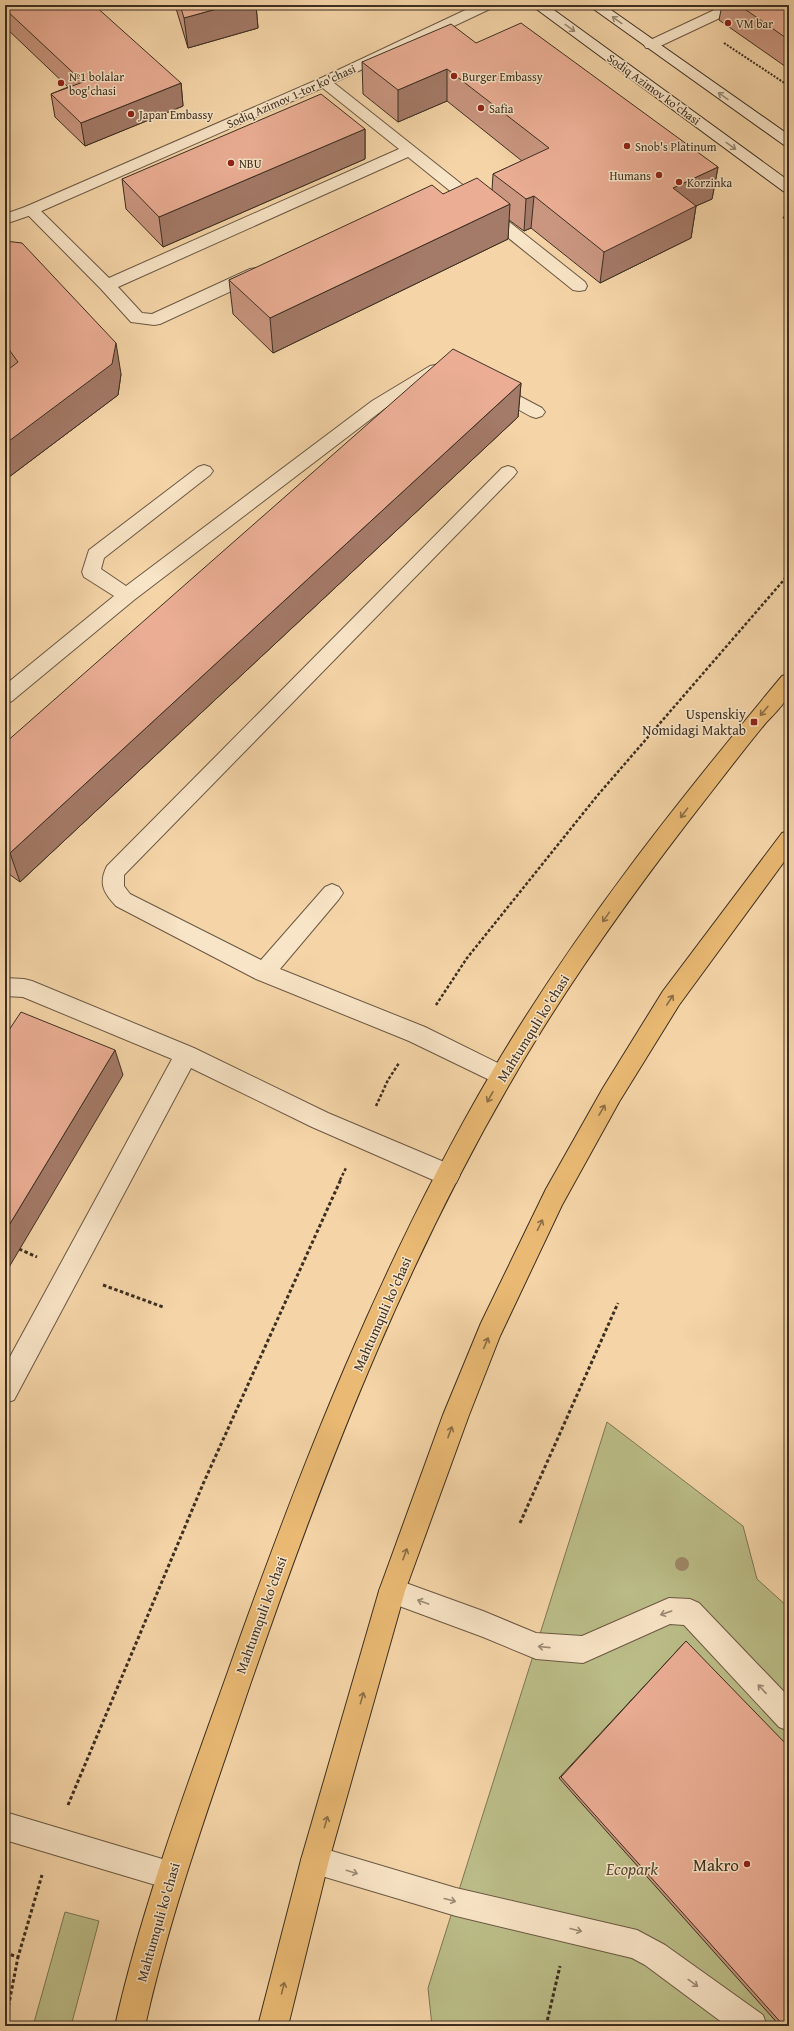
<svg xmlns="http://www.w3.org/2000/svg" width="794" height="2031" font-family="'Gentium Book Plus',serif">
  <rect width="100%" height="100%" fill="#f5d5a8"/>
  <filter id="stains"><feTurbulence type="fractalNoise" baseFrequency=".005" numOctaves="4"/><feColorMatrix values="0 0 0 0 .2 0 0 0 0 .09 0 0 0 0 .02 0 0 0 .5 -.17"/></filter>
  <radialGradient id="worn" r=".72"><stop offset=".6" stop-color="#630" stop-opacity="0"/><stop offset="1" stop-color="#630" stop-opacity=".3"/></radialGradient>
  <path fill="#bbbd88" stroke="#7c7654" d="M 607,1422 L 743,1526 L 757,1579 L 789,1608 L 789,2026 L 432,2026 L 428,1988 Z
    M 65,1912 L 99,1921 L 71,2026 L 33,2026 Z"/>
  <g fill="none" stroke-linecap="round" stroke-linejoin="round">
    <g stroke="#6b5843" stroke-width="2">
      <path id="service" d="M 725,5 L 743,5 L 741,8 L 656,48 L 646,48 L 644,45 L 646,42 Z
        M 324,78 L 329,79 L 585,282 L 587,286 L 585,290 L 579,291 L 573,290 L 408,157 L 118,287 L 142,313 L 152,314 L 250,269 L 256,268 L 262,269 L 264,273 L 262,277 L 160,324 L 154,325 L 131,322 L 101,289 L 23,210 L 25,207 L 31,205 L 37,207 L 109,278 L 399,149 L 319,85 L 317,82 L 319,79 Z
        M 440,364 L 446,366 L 448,370 L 446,374 L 439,376 L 384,409 L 134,600 L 12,701 L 5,704 L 5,685 L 114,596 L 84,577 L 82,572 L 89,550 L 198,467 L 204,465 L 210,467 L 213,471 L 210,475 L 104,558 L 101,569 L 126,586 L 372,401 L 430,366 Z
        M 493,382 L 542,408 L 545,412 L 542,416 L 536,418 L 530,416 L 487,392 L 484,388 L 487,384 Z
        M 508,466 L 514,468 L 517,472 L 514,476 L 124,875 L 124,886 L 130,894 L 261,960 L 325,887 L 332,884 L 339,887 L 343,893 L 339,899 L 280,969 L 425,1027 L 510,1069 L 513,1076 L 510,1083 L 502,1086 L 409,1041 L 256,979 L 116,906 C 104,893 98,884 107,866 L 502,468 Z
        M 5,978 L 24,979 L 32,981 L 194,1048 L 328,1113 L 456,1167 L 460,1175 L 456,1183 L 448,1186 L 440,1183 L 312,1127 L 191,1068 L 14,1400 L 5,1403 L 5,1366 L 172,1059 L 23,997 L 5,996 Z
        M 392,1578 L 483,1611 L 536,1633 L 582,1636 L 669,1598 L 690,1599 L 699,1603 L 789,1697 L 789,1731 L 779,1727 L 684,1625 L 670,1624 L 583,1663 L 536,1659 L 483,1637 L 383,1600 L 379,1591 L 383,1582 Z
        M 315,1846 L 456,1888 L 637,1930 L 665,1945 L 763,2015 L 767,2026 L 727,2026 L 645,1965 L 632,1958 L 456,1916 L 315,1874 L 305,1870 L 301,1860 L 305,1850 Z"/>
    </g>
    <g stroke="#6b5843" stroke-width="2">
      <path id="minor" d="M 476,5 L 494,5 L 492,8 L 329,85 L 37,213 L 5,224 L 5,214 L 25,207 L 319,79 Z
        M 5,1812 L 169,1861 L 179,1865 L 183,1875 L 179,1885 L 169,1889 L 5,1840 Z"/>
    </g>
    <g stroke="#3d2f21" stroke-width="2">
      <path id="secondary" d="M 531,5 L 547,5 L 789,181 L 789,193 L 783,191 Z
        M 588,5 L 604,5 L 789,135 L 789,147 L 784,145 Z"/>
    </g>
    <g stroke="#3d2f21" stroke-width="2">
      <path id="primary" d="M 789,674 C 789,680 790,690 788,696 C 783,706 771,717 764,725 C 746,747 729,769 712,791 C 651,869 592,949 540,1033 C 414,1237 328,1459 250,1685 C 212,1798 171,1909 145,2026 L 115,2026 C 142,1906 185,1792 226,1677 C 300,1468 381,1261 493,1070 C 576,929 678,801 782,676 Z
        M 789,831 L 789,855 L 679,1005 L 619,1102 L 562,1205 L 500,1336 L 469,1415 L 405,1591 L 329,1860 L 288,2026 L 258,2026 L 301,1860 L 379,1591 L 443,1415 L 481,1323 L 546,1189 L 603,1088 L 663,991 L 782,833 Z"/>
    </g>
    <path stroke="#3d2f21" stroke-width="2" stroke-dasharray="2 1.5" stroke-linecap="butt" d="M 724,43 L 789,86
      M 783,217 L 789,221"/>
    <path stroke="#3d2f21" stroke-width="2.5" stroke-dasharray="3 2" stroke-linecap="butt" d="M 436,1005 L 467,958 L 597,796 L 789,574
      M 376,1106 L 388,1080 L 399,1063
      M 340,1180 L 346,1168"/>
    <path stroke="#3d2f21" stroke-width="3" stroke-dasharray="3.5 2.5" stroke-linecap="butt" d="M 19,1249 L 37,1257
      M 103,1285 L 163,1307
      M 520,1523 L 618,1303
      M 68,1805 L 203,1484 L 341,1179
      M 5,1953 L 18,1957 L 42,1875
      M 5,2024 L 18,1957
      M 546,2026 L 560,1966"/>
    <use href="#service" fill="#f8e4c6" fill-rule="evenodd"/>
    <use href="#minor" fill="#f8e4c6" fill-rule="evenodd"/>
    <use href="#secondary" fill="#f8e4c6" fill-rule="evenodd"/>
    <use href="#primary" fill="#eaba74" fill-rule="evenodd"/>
  </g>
  <circle fill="#9e8969" cx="682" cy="1564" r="7"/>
  <path fill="#ca9680" stroke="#3d2f21" d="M 5,5 L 181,83 L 183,106 L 85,146 L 55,117 L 51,94 L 68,87 L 5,27 Z
    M 175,5 L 256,5 L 258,28 L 188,48 Z
    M 722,5 L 789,5 L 789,69 L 719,20 Z
    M 476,43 L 718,167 L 712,199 L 696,206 L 691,238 L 600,283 L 531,228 L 524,231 L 509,220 L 508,239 L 273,353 L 233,314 L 229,280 L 443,194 L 492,190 L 493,174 L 522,161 L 447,101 L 398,122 L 363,94 L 362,62 Z
    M 365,129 L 365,159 L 163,247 L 126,209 L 122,179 Z
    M 5,241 L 121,374 L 118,395 L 5,480 L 5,372 L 9,369 L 5,363 Z
    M 521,383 L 518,417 L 20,882 L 5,871 L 5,743 Z
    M 686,1641 L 789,2026 L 780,2026 L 559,1778 Z"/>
  <path fill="#a47a68" stroke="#3d2f21" d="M 231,5 L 256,5 L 258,28 L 188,48 L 184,18 Z
    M 447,69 L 447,101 L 398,122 L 398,90 Z
    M 181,83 L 183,106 L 85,146 L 81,123 Z
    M 365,129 L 365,159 L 163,247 L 159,217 Z
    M 718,167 L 712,199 L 696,206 L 691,238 L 600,283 L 604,252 L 673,188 Z
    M 534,196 L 531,228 L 524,231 L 526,199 Z
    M 510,204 L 508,239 L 273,353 L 270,318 Z
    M 116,343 L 121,374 L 118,395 L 5,480 L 5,444 Z
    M 521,383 L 518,417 L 20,882 L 10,853 Z
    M 115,1050 L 123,1075 L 5,1274 L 5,1232 Z"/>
  <path fill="#ebae95" stroke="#3d2f21" d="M 5,5 L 94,5 L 181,83 L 81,123 L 51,94 L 83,82 L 5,9 Z
    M 180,5 L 231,5 L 184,18 Z
    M 739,5 L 789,5 L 789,40 Z
    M 521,23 L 718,167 L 673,188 L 696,206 L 604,252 L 534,196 L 526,199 L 493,174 L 549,148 L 447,69 L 398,90 L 362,62 L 451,24 L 476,43 Z
    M 321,94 L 365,129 L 159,217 L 122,179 Z
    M 477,178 L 510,204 L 270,318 L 229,280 L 432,185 L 443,194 Z
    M 5,241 L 22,243 L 116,343 L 112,364 L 5,444 L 5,372 L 18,362 L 5,344 Z
    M 453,349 L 521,383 L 10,853 L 5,849 L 5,743 Z
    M 21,1012 L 115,1050 L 5,1232 L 5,1036 Z
    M 686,1641 L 789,1747 L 789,2026 L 784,2026 L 561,1777 Z"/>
  <defs><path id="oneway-shaft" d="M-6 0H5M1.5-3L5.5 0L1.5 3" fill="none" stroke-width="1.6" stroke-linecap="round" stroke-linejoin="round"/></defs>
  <g stroke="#9a8a74">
    <use href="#oneway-shaft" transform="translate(617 20) rotate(-144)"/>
    <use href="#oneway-shaft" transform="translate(570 28) rotate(36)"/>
    <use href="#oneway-shaft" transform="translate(723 96) rotate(-145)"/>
    <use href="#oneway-shaft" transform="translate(731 146) rotate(36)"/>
    <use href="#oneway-shaft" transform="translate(423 1602) rotate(-160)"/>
    <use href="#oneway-shaft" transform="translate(666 1613) rotate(161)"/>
    <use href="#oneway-shaft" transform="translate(544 1647) rotate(-174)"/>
    <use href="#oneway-shaft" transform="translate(762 1689) rotate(-133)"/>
    <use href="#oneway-shaft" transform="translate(352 1872) rotate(17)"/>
    <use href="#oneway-shaft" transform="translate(450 1900) rotate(15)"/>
    <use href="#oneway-shaft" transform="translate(576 1930) rotate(14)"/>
    <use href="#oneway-shaft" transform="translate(693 1983) rotate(36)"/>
  </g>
  <g stroke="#8b6e46">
    <use href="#oneway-shaft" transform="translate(764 711) rotate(130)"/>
    <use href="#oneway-shaft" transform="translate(684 813) rotate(127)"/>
    <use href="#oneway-shaft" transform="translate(606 917) rotate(125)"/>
    <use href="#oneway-shaft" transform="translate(670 1000) rotate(-57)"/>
    <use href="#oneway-shaft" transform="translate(490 1097) rotate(119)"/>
    <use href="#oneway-shaft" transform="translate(602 1110) rotate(-60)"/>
    <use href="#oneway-shaft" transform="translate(540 1225) rotate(-64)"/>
    <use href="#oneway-shaft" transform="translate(486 1343) rotate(-67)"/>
    <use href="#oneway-shaft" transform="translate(450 1432) rotate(-70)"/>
    <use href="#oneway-shaft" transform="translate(405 1554) rotate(-70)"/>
    <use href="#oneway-shaft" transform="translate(362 1698) rotate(-74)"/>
    <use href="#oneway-shaft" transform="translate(326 1822) rotate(-74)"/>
    <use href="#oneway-shaft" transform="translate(283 1988) rotate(-76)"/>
  </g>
  <g fill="#8f2418" stroke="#f8e4c6" stroke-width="1.5">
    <circle cx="728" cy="23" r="4"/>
    <circle cx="454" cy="76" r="4"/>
    <circle cx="61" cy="83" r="4"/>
    <circle cx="481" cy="108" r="4"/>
    <circle cx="131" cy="114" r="4"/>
    <circle cx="627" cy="146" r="4"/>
    <circle cx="231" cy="163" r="4"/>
    <circle cx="659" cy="175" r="4"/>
    <circle cx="679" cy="182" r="4"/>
    <rect x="750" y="718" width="8" height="8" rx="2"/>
    <circle cx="747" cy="1864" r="4"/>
  </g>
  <g text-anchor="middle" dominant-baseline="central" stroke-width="3" stroke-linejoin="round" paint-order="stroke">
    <g font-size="12" fill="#3d2f21" stroke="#f8e4c6" text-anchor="start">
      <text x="736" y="23">VM bar</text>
      <text x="69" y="76">№1 bolalar<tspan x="69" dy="14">bog'chasi</tspan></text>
      <text x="462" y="76">Burger Embassy</text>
      <text x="489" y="108">Safia</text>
      <text x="139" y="114">Japan Еmbassy</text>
      <text x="635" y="146">Snob's Platinum</text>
      <text x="239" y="163">NBU</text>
      <text x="651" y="175" text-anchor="end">Humans</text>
      <text x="687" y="182">Korzinka</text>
    </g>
    <g font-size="12" fill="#3d2f21" stroke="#f8e4c6">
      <text transform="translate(654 89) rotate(36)">Sodiq Azimov ko'chasi</text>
      <text transform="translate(291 96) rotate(-24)">Sodiq Azimov 1-tor ko'chasi</text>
    </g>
    <g font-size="14" fill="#3d2f21" stroke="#f8e4c6" text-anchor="end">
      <text x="746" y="714">Uspenskiy<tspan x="746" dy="16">Nomidagi Maktab</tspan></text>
    </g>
    <g font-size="14" fill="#3d2f21" stroke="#f8e4c6">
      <text transform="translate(533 1028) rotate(-58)">Mahtumquli ko'chasi</text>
      <text transform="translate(382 1314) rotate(-66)">Mahtumquli ko'chasi</text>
      <text transform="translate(261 1615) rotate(-70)">Mahtumquli ko'chasi</text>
      <text transform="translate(158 1922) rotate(-74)">Mahtumquli ko'chasi</text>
    </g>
    <g font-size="17" fill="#3d2f21" stroke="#f8e4c6" text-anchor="end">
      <text x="739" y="1864">Makro</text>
    </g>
    <g font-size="17" font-style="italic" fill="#564b36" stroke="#f8e4c6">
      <text x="632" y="1868">Ecopark</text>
    </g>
  </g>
  <rect width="794" height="2031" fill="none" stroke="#f5d5a8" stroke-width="20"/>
  <rect x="6" y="6" width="782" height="2019" fill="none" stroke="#3d2f21" stroke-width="2"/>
  <rect x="10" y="10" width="774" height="2011" fill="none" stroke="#3d2f21"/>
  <rect width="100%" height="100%" filter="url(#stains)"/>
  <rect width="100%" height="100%" fill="url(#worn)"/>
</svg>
